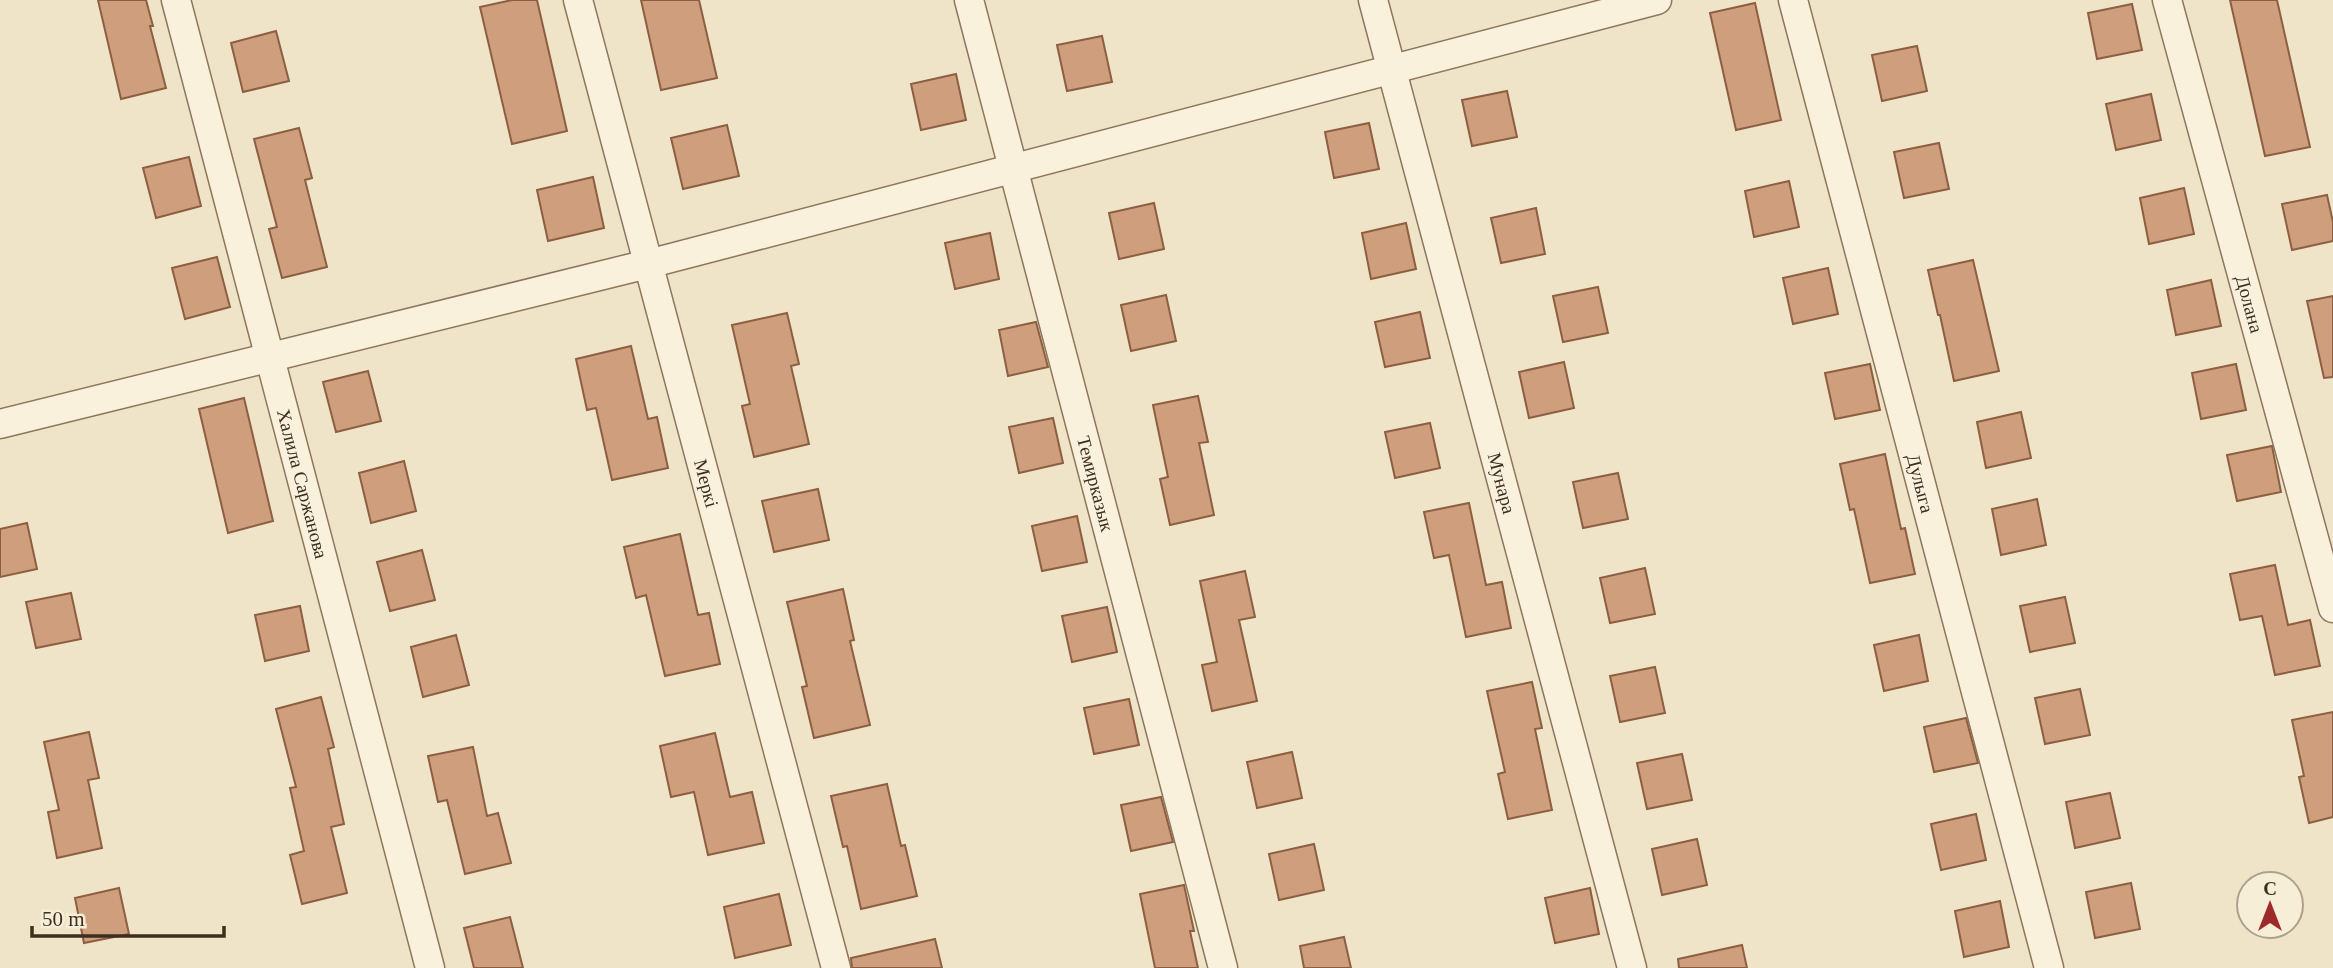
<svg xmlns="http://www.w3.org/2000/svg" width="2333" height="968" font-family="Georgia,serif">
  <rect width="100%" height="100%" fill="#f0e4c8"/>
  <path fill="#cf9f7d" stroke="#8d5f41" stroke-width="2" d="M 98,0 L 146,0 L 153,26 L 150,26 L 166,88 L 121,99 Z
    M 512,0 L 537,0 L 567,131 L 512,144 L 480,7 Z
    M 641,0 L 699,0 L 717,78 L 661,90 Z
    M 2230,0 L 2277,0 L 2310,147 L 2265,156 Z
    M 1755,3 L 1781,120 L 1736,130 L 1710,13 Z
    M 2132,4 L 2142,50 L 2097,59 L 2088,13 Z
    M 276,31 L 289,81 L 243,92 L 231,43 Z
    M 1102,36 L 1112,82 L 1067,91 L 1057,45 Z
    M 1917,46 L 1927,91 L 1882,101 L 1872,55 Z
    M 956,74 L 966,120 L 921,130 L 911,84 Z
    M 1507,91 L 1517,137 L 1472,146 L 1462,100 Z
    M 2151,94 L 2161,140 L 2116,150 L 2106,104 Z
    M 1369,123 L 1379,169 L 1334,178 L 1325,132 Z
    M 727,125 L 739,176 L 683,189 L 671,138 Z
    M 299,128 L 312,178 L 305,180 L 327,267 L 282,278 L 269,229 L 277,227 L 254,139 Z
    M 1939,143 L 1949,189 L 1904,198 L 1894,152 Z
    M 189,157 L 201,206 L 156,218 L 143,168 Z
    M 593,177 L 604,228 L 548,241 L 537,190 Z
    M 1789,181 L 1799,227 L 1754,237 L 1745,191 Z
    M 2184,188 L 2194,234 L 2149,244 L 2140,198 Z
    M 2327,195 L 2333,222 L 2333,241 L 2292,250 L 2282,204 Z
    M 1154,203 L 1164,249 L 1119,259 L 1109,213 Z
    M 1536,208 L 1545,254 L 1501,263 L 1491,218 Z
    M 1406,223 L 1416,269 L 1371,279 L 1362,233 Z
    M 990,233 L 999,279 L 955,289 L 945,243 Z
    M 217,257 L 230,307 L 185,319 L 172,268 Z
    M 1973,260 L 1999,371 L 1954,381 L 1940,315 L 1938,315 L 1928,270 Z
    M 1828,268 L 1838,314 L 1793,324 L 1783,278 Z
    M 2211,280 L 2221,326 L 2176,335 L 2167,290 Z
    M 1598,287 L 1608,333 L 1563,342 L 1553,296 Z
    M 1166,295 L 1176,341 L 1131,351 L 1121,305 Z
    M 2333,296 L 2333,377 L 2324,378 L 2307,301 Z
    M 1420,312 L 1430,358 L 1385,367 L 1375,322 Z
    M 787,313 L 799,364 L 791,366 L 809,444 L 754,457 L 742,406 L 750,404 L 732,325 Z
    M 1036,322 L 1048,367 L 1008,376 L 999,330 Z
    M 631,346 L 648,419 L 657,417 L 668,468 L 612,480 L 596,408 L 587,410 L 576,359 Z
    M 1564,362 L 1574,408 L 1529,418 L 1519,372 Z
    M 1870,364 L 1880,410 L 1835,419 L 1825,373 Z
    M 2236,364 L 2246,410 L 2201,419 L 2192,373 Z
    M 368,371 L 381,421 L 336,432 L 323,382 Z
    M 1198,396 L 1208,442 L 1199,443 L 1214,515 L 1170,525 L 1160,479 L 1168,477 L 1153,405 Z
    M 244,398 L 273,521 L 228,533 L 199,409 Z
    M 2021,412 L 2031,458 L 1986,468 L 1977,422 Z
    M 1053,418 L 1063,463 L 1019,473 L 1009,427 Z
    M 1430,423 L 1440,468 L 1395,478 L 1385,432 Z
    M 2272,446 L 2281,492 L 2237,501 L 2227,455 Z
    M 1885,454 L 1901,529 L 1905,528 L 1915,574 L 1870,583 L 1854,509 L 1850,510 L 1840,464 Z
    M 404,461 L 416,511 L 371,523 L 359,473 Z
    M 1618,473 L 1628,519 L 1583,528 L 1573,482 Z
    M 818,489 L 829,540 L 774,552 L 762,501 Z
    M 2037,499 L 2046,545 L 2001,555 L 1992,509 Z
    M 1469,503 L 1486,585 L 1502,582 L 1511,628 L 1466,637 L 1449,555 L 1434,558 L 1424,512 Z
    M 1077,516 L 1087,562 L 1042,571 L 1032,526 Z
    M 27,523 L 37,569 L 0,577 L 0,529 Z
    M 680,534 L 698,615 L 709,613 L 720,664 L 665,676 L 646,595 L 636,598 L 624,547 Z
    M 422,550 L 435,600 L 390,611 L 377,562 Z
    M 2275,565 L 2288,625 L 2310,620 L 2320,666 L 2275,675 L 2262,616 L 2240,620 L 2230,574 Z
    M 1645,568 L 1655,614 L 1610,623 L 1600,578 Z
    M 1245,571 L 1255,617 L 1239,620 L 1257,701 L 1212,711 L 1202,665 L 1217,662 L 1200,581 Z
    M 843,589 L 854,640 L 850,641 L 870,725 L 814,738 L 802,687 L 807,686 L 787,602 Z
    M 71,593 L 81,639 L 36,648 L 26,602 Z
    M 2065,597 L 2075,643 L 2030,652 L 2020,606 Z
    M 300,606 L 309,651 L 265,661 L 255,615 Z
    M 1107,607 L 1117,652 L 1072,662 L 1062,616 Z
    M 456,635 L 469,685 L 423,697 L 411,647 Z
    M 1919,635 L 1928,681 L 1884,691 L 1874,645 Z
    M 1655,667 L 1665,713 L 1620,722 L 1610,676 Z
    M 1532,682 L 1542,728 L 1535,729 L 1552,810 L 1508,819 L 1498,774 L 1505,772 L 1487,691 Z
    M 2080,689 L 2090,735 L 2045,744 L 2035,698 Z
    M 321,697 L 334,747 L 328,749 L 344,824 L 331,827 L 347,893 L 302,904 L 290,855 L 304,851 L 290,788 L 296,787 L 276,709 Z
    M 1129,699 L 1139,745 L 1094,754 L 1084,708 Z
    M 2333,712 L 2333,817 L 2309,823 L 2299,777 L 2304,776 L 2292,720 Z
    M 1966,718 L 1978,763 L 1934,772 L 1924,727 Z
    M 89,732 L 99,778 L 88,780 L 102,848 L 57,858 L 48,812 L 59,810 L 44,742 Z
    M 715,733 L 730,797 L 752,792 L 764,843 L 708,855 L 694,792 L 671,797 L 660,746 Z
    M 473,747 L 487,816 L 498,813 L 511,863 L 465,874 L 447,800 L 438,802 L 428,756 Z
    M 1292,752 L 1302,798 L 1257,808 L 1247,762 Z
    M 1682,754 L 1692,800 L 1647,809 L 1637,763 Z
    M 887,784 L 901,846 L 905,845 L 917,896 L 861,909 L 847,846 L 843,847 L 831,796 Z
    M 2110,793 L 2120,838 L 2075,848 L 2066,802 Z
    M 1161,797 L 1173,842 L 1131,851 L 1121,805 Z
    M 1976,814 L 1986,860 L 1941,870 L 1931,824 Z
    M 1697,839 L 1707,885 L 1662,895 L 1652,849 Z
    M 1314,844 L 1324,890 L 1279,900 L 1269,854 Z
    M 2131,883 L 2140,929 L 2095,938 L 2086,892 Z
    M 1184,885 L 1194,931 L 1190,931 L 1198,968 L 1155,968 L 1140,894 Z
    M 119,888 L 129,934 L 84,943 L 75,898 Z
    M 1590,888 L 1599,934 L 1555,943 L 1545,898 Z
    M 779,894 L 791,945 L 735,958 L 724,907 Z
    M 2000,901 L 2009,947 L 1964,957 L 1955,911 Z
    M 510,917 L 523,968 L 474,968 L 464,928 Z
    M 1344,937 L 1351,968 L 1304,968 L 1300,946 Z
    M 935,939 L 942,968 L 852,968 L 851,958 Z
    M 1742,945 L 1747,968 L 1679,968 L 1678,959 Z"/>
  <g fill="none" stroke-linecap="round" stroke-linejoin="round">
    <g stroke="#8d765c" stroke-width="31">
      <g id="minor">
        <path id="s1" d="M 176,0 L 430,968"/>
        <path id="s2" d="M 578,0 L 836,968"/>
        <path id="s3" d="M 969,0 L 1223,968"/>
        <path id="s4" d="M 1373,0 L 1632,968"/>
        <path id="s5" d="M 1793,0 L 2049,968"/>
        <path id="s6" d="M 2167,0 L 2333,608"/>
        <path d="M 0,424 L 648,264 L 1657,0"/>
      </g>
    </g>
    <use href="#minor" stroke="#faf1dc" stroke-width="28"/>
  </g>
  <g text-anchor="middle" dominant-baseline="central" stroke-width="5" stroke-linejoin="round" paint-order="stroke">
    <g font-size="19" fill="#3d2e20" stroke="#f7eed8">
      <text stroke="none"><textPath href="#s6" startOffset="315">Долана</textPath></text>
      <text stroke="none"><textPath href="#s1" startOffset="500">Халила Саржанова</textPath></text>
      <text stroke="none"><textPath href="#s2" startOffset="500">Меркі</textPath></text>
      <text stroke="none"><textPath href="#s3" startOffset="500">Темирказык</textPath></text>
      <text stroke="none"><textPath href="#s4" startOffset="500">Мунара</textPath></text>
      <text stroke="none"><textPath href="#s5" startOffset="500">Дулыга</textPath></text>
    </g>
  </g>
  <g transform="translate(2270 905)"><circle r="33" fill="#f7eed8" stroke="#ada18e" stroke-width="2"/>
  <path d="M0-5L12 26L0 18L-12 26Z" fill="#9e2a2b"/>
  <text y="-10" font-size="19" font-weight="bold" text-anchor="middle" fill="#3d2e20">С</text>
  </g>
  <path d="M32 926v10h192v-10" fill="none" stroke="#3d2e20" stroke-width="3.5"/>
  <text x="42" y="926" font-size="21" fill="#3d2e20" stroke="#f7eed8" stroke-width="5" paint-order="stroke">50 m</text>
</svg>
